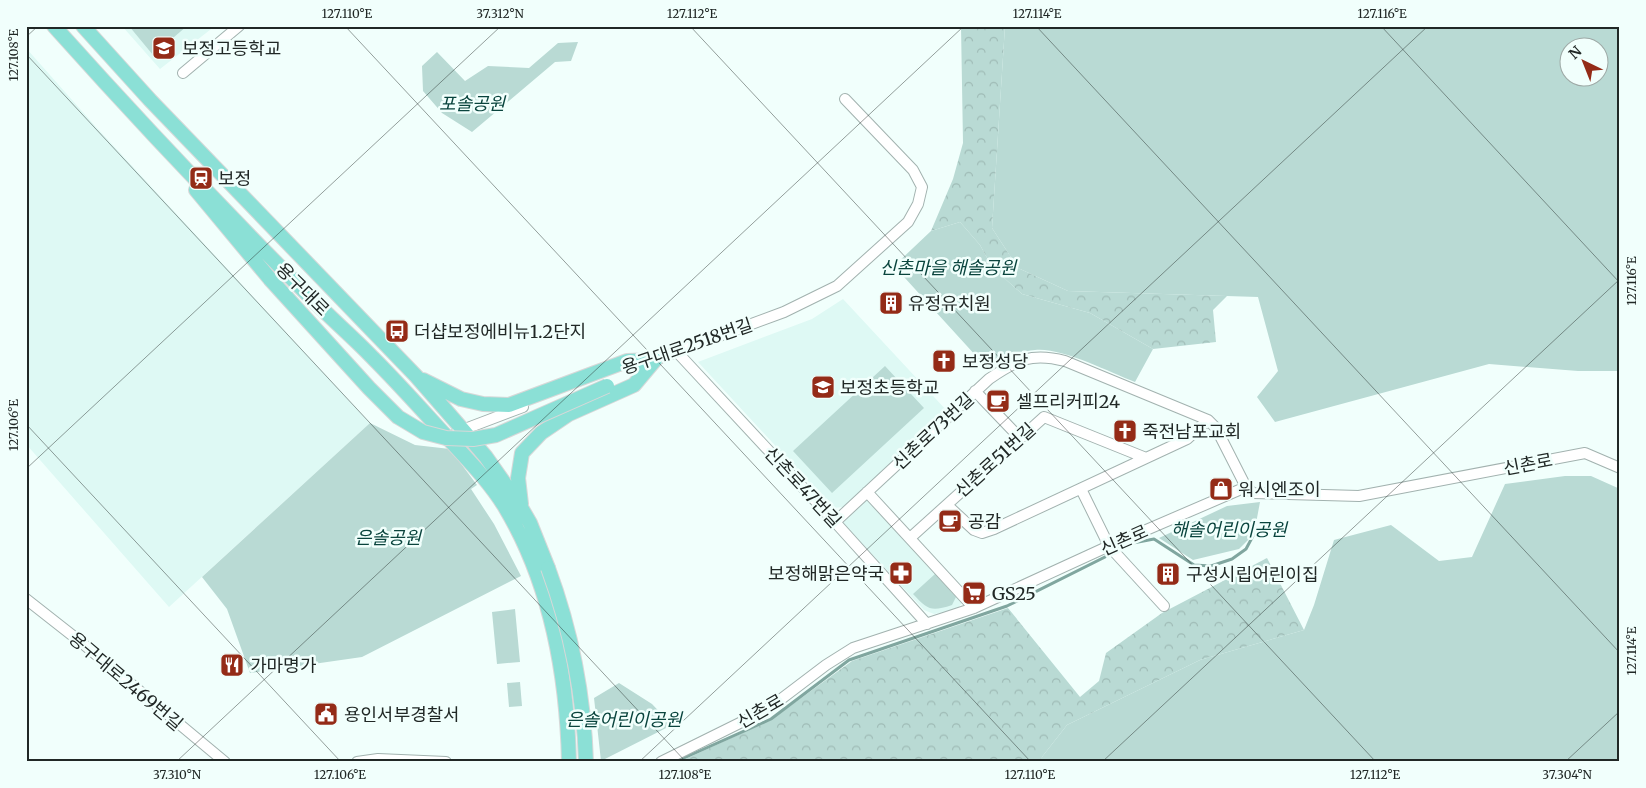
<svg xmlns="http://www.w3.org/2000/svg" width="1646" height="788" font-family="Merriweather,'Noto Sans KR',serif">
  <defs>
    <pattern id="forest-crowns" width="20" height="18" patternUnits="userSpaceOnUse" patternTransform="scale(1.25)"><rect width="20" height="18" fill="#b9dad4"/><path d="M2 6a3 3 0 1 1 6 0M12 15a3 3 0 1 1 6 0" fill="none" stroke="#9fbbb6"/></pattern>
  </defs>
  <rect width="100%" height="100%" fill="#f1fffc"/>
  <path fill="#def9f4" d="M 122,26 L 215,26 L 160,69 Z
    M 26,48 L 96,127 L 370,423 L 169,607 L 26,444 Z
    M 843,299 L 948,412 L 843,507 L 833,508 L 698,362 L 812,319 Z
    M 868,499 L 962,600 L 962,603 L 958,608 L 951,611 L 934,614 L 924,610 L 843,523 Z"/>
  <path fill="#b9dad4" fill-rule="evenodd" d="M 129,26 L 187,26 L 153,55 Z
    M 1005,26 L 1620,26 L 1620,371 L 1578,371 L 1489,364 L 1275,422 L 1257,397 L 1278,371 L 1258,297 L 1068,291 L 1018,268 L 992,228 ZM 1568,48 L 1598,48 L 1598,78 L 1568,78 Z
    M 578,42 L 571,61 L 555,62 L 472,132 L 442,113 L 423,91 L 422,66 L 437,52 L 465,81 L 488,66 L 529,68 L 558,43 Z
    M 960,222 L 980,245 L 992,267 L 1022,294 L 1090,313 L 1153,349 L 1135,382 C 1109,372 1061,347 1035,350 C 1019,351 1002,361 987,368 L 894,266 L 931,231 Z
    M 885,366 L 924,408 L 832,493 L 793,451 Z
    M 370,423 L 415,445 L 450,449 L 477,485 L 471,489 L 494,524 L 521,576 L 362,657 L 250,673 L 227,609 L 202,577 Z
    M 1565,476 L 1591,476 L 1620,489 L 1620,762 L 1038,762 L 1067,725 L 1200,660 L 1304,630 L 1314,605 L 1334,540 L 1391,525 L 1439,561 L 1472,557 L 1505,484 Z
    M 1260,502 L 1254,534 L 1239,549 L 1193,560 L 1159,538 L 1227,506 Z
    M 935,574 L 956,597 L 952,605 C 931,612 928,610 913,594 Z
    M 515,609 L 520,662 L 497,664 L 492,612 Z
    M 520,682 L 522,706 L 509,707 L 507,683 Z
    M 619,683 L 652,704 L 672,725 L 601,761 L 594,698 Z"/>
  <path fill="url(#forest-crowns)" d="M 961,26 L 1005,26 L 992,228 L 1018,268 L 1068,291 L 1227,296 L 1213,310 L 1216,342 L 1153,349 L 1090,313 L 1022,294 L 992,267 L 980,245 L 960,222 L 931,231 L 953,179 L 963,143 Z
    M 1267,558 L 1304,630 L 1200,660 L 1067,725 L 1038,762 L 681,761 L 771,720 L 852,661 L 1008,608 L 1080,697 L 1099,681 L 1106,653 L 1162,613 Z"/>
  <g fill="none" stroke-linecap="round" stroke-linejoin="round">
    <path stroke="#80a69f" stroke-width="3" d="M 675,762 L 771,719 L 849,660 L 1007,606 L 1133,543 L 1154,539 L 1194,565 L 1211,566 L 1232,559 L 1246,549 L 1254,534"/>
    <g stroke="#a2b2af" stroke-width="12">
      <path id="minor" d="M 183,73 L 239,26
        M 677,352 L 835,522 L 927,624
        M 649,362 L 784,312 L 837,286 L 908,222 L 918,204 L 922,187 L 913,170 L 845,99
        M 975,391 L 1020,438
        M 457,432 L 523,407
        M 1081,489 L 1109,546 L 1164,606
        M 867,492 L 974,608
        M 947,505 L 974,530 L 982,533 L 994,529 L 1187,439 L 1208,420
        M 835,522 L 989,379 C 1017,360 1031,352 1065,361 L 1208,420 L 1216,428 L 1246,487 L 1253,493 L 1359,496 L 1585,453 L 1620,468
        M 910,538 L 1044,417 L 1146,458
        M 26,599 L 82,643 L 225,762
        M 357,762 L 378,759 L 446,762
        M 661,762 L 768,709 L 826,665 L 853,648 L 974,608 L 1109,546 L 1246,487"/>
    </g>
    <g stroke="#d7d8d8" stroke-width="16">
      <path id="major" d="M 54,26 C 139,121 226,213 316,303 C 335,322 355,339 373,358 C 398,383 422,410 446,436 C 467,459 489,481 505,507 C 551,584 567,674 569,762
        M 83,26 L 150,100 L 416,376 L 463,430 L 486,457 L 519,504 L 530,523 L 548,568
        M 196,190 L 270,279
        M 423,380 L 461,399 L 483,404 L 509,405 L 627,361 L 655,360
        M 521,504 L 518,478 L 522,453 L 541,433 L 569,414 L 634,385 L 655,360"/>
    </g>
    <use href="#minor" stroke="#fff" stroke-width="10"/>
    <use href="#major" stroke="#8be0d6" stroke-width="14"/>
    <g stroke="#d7d8d8" stroke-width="16" stroke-linecap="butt">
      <path id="major-bridge" d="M 270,279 L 369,388 L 398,417 L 423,432 L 446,438 L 473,439 L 496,435 L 607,386
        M 548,568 C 571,630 584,696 586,762"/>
    </g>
    <use href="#major-bridge" stroke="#8be0d6" stroke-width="14"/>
  </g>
  <path fill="none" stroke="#212826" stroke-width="1" stroke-opacity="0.45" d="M 345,26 L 1031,762M 690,26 L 1376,762M 1036,26 L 1620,653M 1381,26 L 1620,283M 26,37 L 38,26M 26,54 L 686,762M 26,424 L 341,762M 26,469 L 501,26M 176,762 L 964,26M 639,762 L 1428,26M 1102,762 L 1620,279M 1565,762 L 1620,711"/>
  <defs>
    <g id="school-square" transform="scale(1.25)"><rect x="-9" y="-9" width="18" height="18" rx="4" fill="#942b17" stroke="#f1fffc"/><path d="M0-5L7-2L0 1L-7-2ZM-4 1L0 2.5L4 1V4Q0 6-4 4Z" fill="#fff"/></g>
    <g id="station-square" transform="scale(1.25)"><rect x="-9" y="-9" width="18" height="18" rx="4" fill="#942b17" stroke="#f1fffc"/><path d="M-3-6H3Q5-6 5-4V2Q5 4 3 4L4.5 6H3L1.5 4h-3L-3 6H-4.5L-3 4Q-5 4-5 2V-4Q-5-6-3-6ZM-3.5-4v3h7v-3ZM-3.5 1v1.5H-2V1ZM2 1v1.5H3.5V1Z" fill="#fff"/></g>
    <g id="building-square" transform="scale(1.25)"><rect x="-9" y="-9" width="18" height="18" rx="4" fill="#942b17" stroke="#f1fffc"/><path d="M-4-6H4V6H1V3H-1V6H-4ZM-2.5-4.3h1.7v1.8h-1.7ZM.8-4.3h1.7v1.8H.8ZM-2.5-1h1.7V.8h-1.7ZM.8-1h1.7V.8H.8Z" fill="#fff"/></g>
    <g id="bus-square" transform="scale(1.25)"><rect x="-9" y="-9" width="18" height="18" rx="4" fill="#942b17" stroke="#f1fffc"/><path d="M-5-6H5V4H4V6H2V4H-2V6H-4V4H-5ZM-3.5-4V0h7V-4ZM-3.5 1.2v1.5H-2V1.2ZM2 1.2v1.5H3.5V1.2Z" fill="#fff"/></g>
    <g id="church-square" transform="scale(1.25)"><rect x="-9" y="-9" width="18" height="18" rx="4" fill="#942b17" stroke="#f1fffc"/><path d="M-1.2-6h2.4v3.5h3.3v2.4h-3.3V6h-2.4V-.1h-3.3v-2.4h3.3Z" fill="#fff"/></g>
    <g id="cafe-square" transform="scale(1.25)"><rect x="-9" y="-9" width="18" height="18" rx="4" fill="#942b17" stroke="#f1fffc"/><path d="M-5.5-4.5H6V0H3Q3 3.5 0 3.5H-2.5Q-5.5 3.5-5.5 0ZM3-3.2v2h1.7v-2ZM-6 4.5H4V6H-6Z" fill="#fff"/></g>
    <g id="shop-square" transform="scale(1.25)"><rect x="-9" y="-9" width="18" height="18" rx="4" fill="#942b17" stroke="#f1fffc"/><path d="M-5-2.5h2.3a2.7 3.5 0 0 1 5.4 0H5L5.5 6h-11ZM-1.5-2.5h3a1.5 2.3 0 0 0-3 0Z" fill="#fff"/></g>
    <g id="pharmacy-square" transform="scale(1.25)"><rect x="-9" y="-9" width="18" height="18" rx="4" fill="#942b17" stroke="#f1fffc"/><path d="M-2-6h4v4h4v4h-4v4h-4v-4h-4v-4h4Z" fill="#fff"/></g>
    <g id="supermarket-square" transform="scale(1.25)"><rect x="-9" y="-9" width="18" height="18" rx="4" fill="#942b17" stroke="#f1fffc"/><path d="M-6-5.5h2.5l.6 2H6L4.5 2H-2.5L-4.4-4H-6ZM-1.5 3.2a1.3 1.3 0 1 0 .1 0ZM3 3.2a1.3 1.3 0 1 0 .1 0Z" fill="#fff"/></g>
    <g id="restaurant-square" transform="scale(1.25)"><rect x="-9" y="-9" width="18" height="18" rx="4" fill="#942b17" stroke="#f1fffc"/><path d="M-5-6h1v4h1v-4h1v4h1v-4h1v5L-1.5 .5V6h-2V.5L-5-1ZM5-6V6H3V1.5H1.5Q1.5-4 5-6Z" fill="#fff"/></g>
    <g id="civic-square" transform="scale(1.25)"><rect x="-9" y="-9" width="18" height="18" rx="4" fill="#942b17" stroke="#f1fffc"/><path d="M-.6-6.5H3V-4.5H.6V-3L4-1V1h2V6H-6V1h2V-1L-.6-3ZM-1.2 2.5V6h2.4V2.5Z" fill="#fff"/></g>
  </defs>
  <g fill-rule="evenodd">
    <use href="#school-square" x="164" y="48"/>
    <use href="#station-square" x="201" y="178"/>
    <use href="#building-square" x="891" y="303"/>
    <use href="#bus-square" x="397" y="331"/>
    <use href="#church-square" x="944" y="361"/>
    <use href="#school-square" x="823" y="387"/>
    <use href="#cafe-square" x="998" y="401"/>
    <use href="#church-square" x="1125" y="431"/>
    <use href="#shop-square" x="1221" y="489"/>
    <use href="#cafe-square" x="950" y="521"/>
    <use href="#pharmacy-square" x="901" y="573"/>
    <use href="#building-square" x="1168" y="574"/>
    <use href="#supermarket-square" x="974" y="593"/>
    <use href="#restaurant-square" x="232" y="665"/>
    <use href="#civic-square" x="326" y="714"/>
  </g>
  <g text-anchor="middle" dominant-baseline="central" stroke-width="5" stroke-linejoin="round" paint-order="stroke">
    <g font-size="18" fill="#212826" stroke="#f1fffc" text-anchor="start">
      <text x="182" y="48">보정고등학교</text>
      <text x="218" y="178">보정</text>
      <text x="908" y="303">유정유치원</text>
      <text x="414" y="331">더샵보정에비뉴1.2단지</text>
      <text x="962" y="361">보정성당</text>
      <text x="840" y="387">보정초등학교</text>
      <text x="1016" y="401">셀프리커피24</text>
      <text x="1142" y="431">죽전남포교회</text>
      <text x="1238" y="489">워시엔조이</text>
      <text x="968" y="521">공감</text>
      <text x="884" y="573" text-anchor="end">보정해맑은약국</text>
      <text x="1186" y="574">구성시립어린이집</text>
      <text x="992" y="593">GS25</text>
      <text x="250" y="665">가마명가</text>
      <text x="344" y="714">용인서부경찰서</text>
    </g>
    <g font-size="18" font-style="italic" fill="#09443d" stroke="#f1fffc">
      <text x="472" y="103">포솔공원</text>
      <text x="948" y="267">신촌마을 해솔공원</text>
      <text x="1229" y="529">해솔어린이공원</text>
      <text x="388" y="537">은솔공원</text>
      <text x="624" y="719">은솔어린이공원</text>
    </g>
    <g font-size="18" fill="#212826" stroke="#f1fffc">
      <text transform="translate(303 289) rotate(45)">용구대로</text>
      <text transform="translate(687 346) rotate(-19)">용구대로2518번길</text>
      <text transform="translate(933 431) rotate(-43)">신촌로73번길</text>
      <text transform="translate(995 460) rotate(-42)">신촌로51번길</text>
      <text transform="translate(1528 464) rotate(-11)">신촌로</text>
      <text transform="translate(803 487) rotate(47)">신촌로47번길</text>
      <text transform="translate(1124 540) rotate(-24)">신촌로</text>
      <text transform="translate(126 681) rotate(40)">용구대로2469번길</text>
      <text transform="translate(760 711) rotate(-30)">신촌로</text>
    </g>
  </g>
  <rect width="1646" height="788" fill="none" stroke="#f1fffc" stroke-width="55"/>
  <g transform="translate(1584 62) rotate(317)"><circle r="24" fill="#f1fffc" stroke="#9ea9a6"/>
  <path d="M0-4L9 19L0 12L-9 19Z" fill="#942b17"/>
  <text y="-8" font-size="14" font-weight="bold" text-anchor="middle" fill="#212826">N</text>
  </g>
  <rect x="28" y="28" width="1590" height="732" fill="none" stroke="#212826" stroke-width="2"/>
  <g font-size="12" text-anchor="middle" fill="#212826">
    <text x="347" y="18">127.110°E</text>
    <text x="500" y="18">37.312°N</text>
    <text x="692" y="18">127.112°E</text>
    <text x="1037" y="18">127.114°E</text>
    <text x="1382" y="18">127.116°E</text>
    <text transform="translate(14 55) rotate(-90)" y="4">127.108°E</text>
    <text transform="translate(1632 281) rotate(-90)" y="4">127.116°E</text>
    <text transform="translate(14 425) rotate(-90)" y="4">127.106°E</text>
    <text transform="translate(1632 651) rotate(-90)" y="4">127.114°E</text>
    <text x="177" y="779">37.310°N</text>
    <text x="340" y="779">127.106°E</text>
    <text x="685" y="779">127.108°E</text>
    <text x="1030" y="779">127.110°E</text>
    <text x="1375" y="779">127.112°E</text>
    <text x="1567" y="779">37.304°N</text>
  </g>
</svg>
